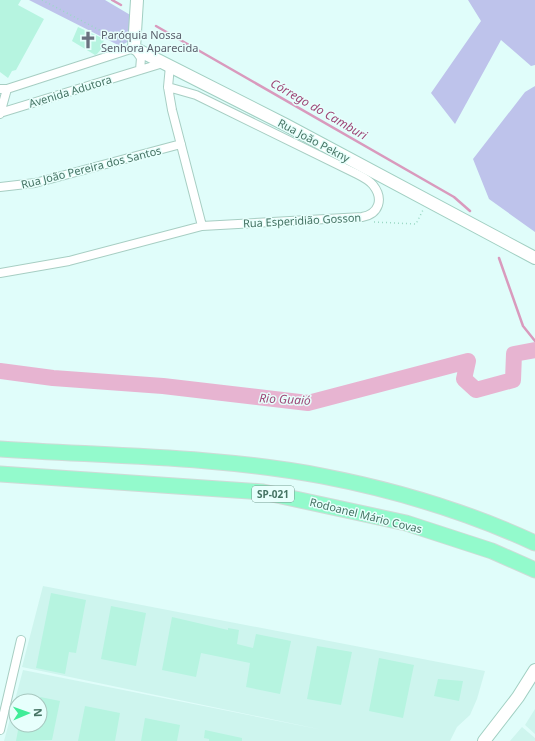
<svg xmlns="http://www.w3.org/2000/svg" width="535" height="741" font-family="'Noto Sans',sans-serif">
  <rect width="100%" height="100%" fill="#e0fdfa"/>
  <path fill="#cef5ee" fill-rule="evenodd" d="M 43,586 L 485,671 L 477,699 L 470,715 L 457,727 L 450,741 L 4,741 L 23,670 L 323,730 L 22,667 ZM 16,701 L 40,701 L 40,725 L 16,725 Z
    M 535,709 L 535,734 L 525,725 Z
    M 522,727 L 535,738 L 535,741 L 510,741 Z"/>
  <path fill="#bec3eb" d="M 29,0 L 105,0 L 132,16 L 131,40 L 120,46 Z
    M 468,0 L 535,0 L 535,65 L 531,66 L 501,40 L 455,124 L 431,93 L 481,21 Z
    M 535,86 L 535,232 L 489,199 L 473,159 L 525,92 Z"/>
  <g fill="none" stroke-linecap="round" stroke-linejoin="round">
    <path stroke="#d99abd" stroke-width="2.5" d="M 112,0 L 121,5
      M 156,26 L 454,197 L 470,211
      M 499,258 L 523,326 L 535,341"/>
    <path stroke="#e7b4d1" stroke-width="16" d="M 0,371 L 53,378 L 163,386 L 308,403 L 468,361 L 464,379 L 476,390 L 513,380 L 514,354 L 535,350"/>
  </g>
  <path fill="#b6f4e0" d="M 0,0 L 21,0 L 18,5 L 44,19 L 16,70 L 12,71 L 8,78 L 0,72 Z
    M 78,27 L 104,39 L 102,48 L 97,54 L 95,55 L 72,41 Z
    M 51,593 L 86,600 L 76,653 L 69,652 L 65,674 L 36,668 Z
    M 111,606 L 146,613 L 136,666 L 101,659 Z
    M 172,617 L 228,630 L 228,628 L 239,630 L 237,644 L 253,648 L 256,634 L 291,641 L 280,694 L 246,687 L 250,663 L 201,653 L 196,677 L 162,670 Z
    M 317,646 L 352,652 L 341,705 L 307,699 Z
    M 379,658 L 414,665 L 403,718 L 369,711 Z
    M 438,679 L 463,681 L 459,701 L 434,696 Z
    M 40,697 L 60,701 L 52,740 L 16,741 L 19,725 L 40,729 Z
    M 85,706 L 120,713 L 115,741 L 78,741 Z
    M 145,718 L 180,725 L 177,741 L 141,741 Z
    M 205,730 L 242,738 L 242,741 L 209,741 L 209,739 L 204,738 Z"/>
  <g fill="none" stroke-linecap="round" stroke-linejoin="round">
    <g stroke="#a7cec3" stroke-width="10">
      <path id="street" d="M 170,66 L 168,87 L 172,110 L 202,226
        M 0,89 L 7,89 L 134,48 L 141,58 L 140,70
        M 0,113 L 163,63
        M 0,114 L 7,89
        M 0,187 L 35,183 L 181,144
        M 0,273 L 69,261 L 202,226 L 362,217 C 379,214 384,199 373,185 C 369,180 363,177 357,174 L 196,95 L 168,87
        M 0,730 L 21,640"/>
    </g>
    <g stroke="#a1cfc2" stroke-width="14">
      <path id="secondary" d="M 137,0 L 134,48 L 286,125 L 535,258
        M 484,741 L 518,697 L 535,670"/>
    </g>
    <g stroke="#cfdbd7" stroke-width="17">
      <path id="highway" d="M 0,449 C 106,456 218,456 322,476 C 395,490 468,512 535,543
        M 0,474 L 263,492 L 406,523 L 492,551 L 535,570"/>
    </g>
    <path stroke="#9ad8c4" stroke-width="1.5" stroke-dasharray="1 3" stroke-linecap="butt" d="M 42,0 L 124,43
      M 374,222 L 416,224 L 423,210"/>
    <use href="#street" stroke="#fff" stroke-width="8"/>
    <use href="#secondary" stroke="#fff" stroke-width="12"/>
    <use href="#highway" stroke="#93facc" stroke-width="15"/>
  </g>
  <defs>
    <g id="church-bare" transform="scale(1.38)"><path d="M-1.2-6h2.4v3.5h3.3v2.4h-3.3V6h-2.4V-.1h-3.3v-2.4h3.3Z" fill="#6b7280" stroke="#e7fffc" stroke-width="2.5" paint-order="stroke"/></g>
  </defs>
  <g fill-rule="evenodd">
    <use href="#church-bare" x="88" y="40"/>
  </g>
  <g text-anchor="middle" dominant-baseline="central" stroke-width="3" stroke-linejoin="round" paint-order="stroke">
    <rect fill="#e7fffc" stroke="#769e92" stroke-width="1" x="252" y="486" width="42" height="16" rx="3"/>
    <g font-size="10" font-weight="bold" fill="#467464">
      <text x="273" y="494">SP-021</text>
    </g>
    <g font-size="11" fill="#5b616d" stroke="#e7fffc" text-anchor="start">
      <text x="101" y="34">Paróquia Nossa<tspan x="101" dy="13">Senhora Aparecida</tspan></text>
    </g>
    <g font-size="11" fill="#467464" stroke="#e7fffc">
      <text transform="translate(70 91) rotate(-17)">Avenida Adutora</text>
      <text transform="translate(314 140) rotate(28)">Rua João Pekny</text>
      <text transform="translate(91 167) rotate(-14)">Rua João Pereira dos Santos</text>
      <text transform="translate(302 220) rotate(-3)">Rua Esperidião Gosson</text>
      <text transform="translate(366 515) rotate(14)">Rodoanel Mário Covas</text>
    </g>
    <g font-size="12" font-style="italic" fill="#9e4777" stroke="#e7fffc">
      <text transform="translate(319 109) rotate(30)">Córrego do Camburi</text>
      <text transform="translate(285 399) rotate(3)">Rio Guaió</text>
    </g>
  </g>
  <g transform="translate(28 713) rotate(88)"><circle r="19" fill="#e7fffc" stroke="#a7c7bf"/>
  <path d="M0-3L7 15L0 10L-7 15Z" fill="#3fed98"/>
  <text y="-6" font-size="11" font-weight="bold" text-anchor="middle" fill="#467464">N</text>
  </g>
</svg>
